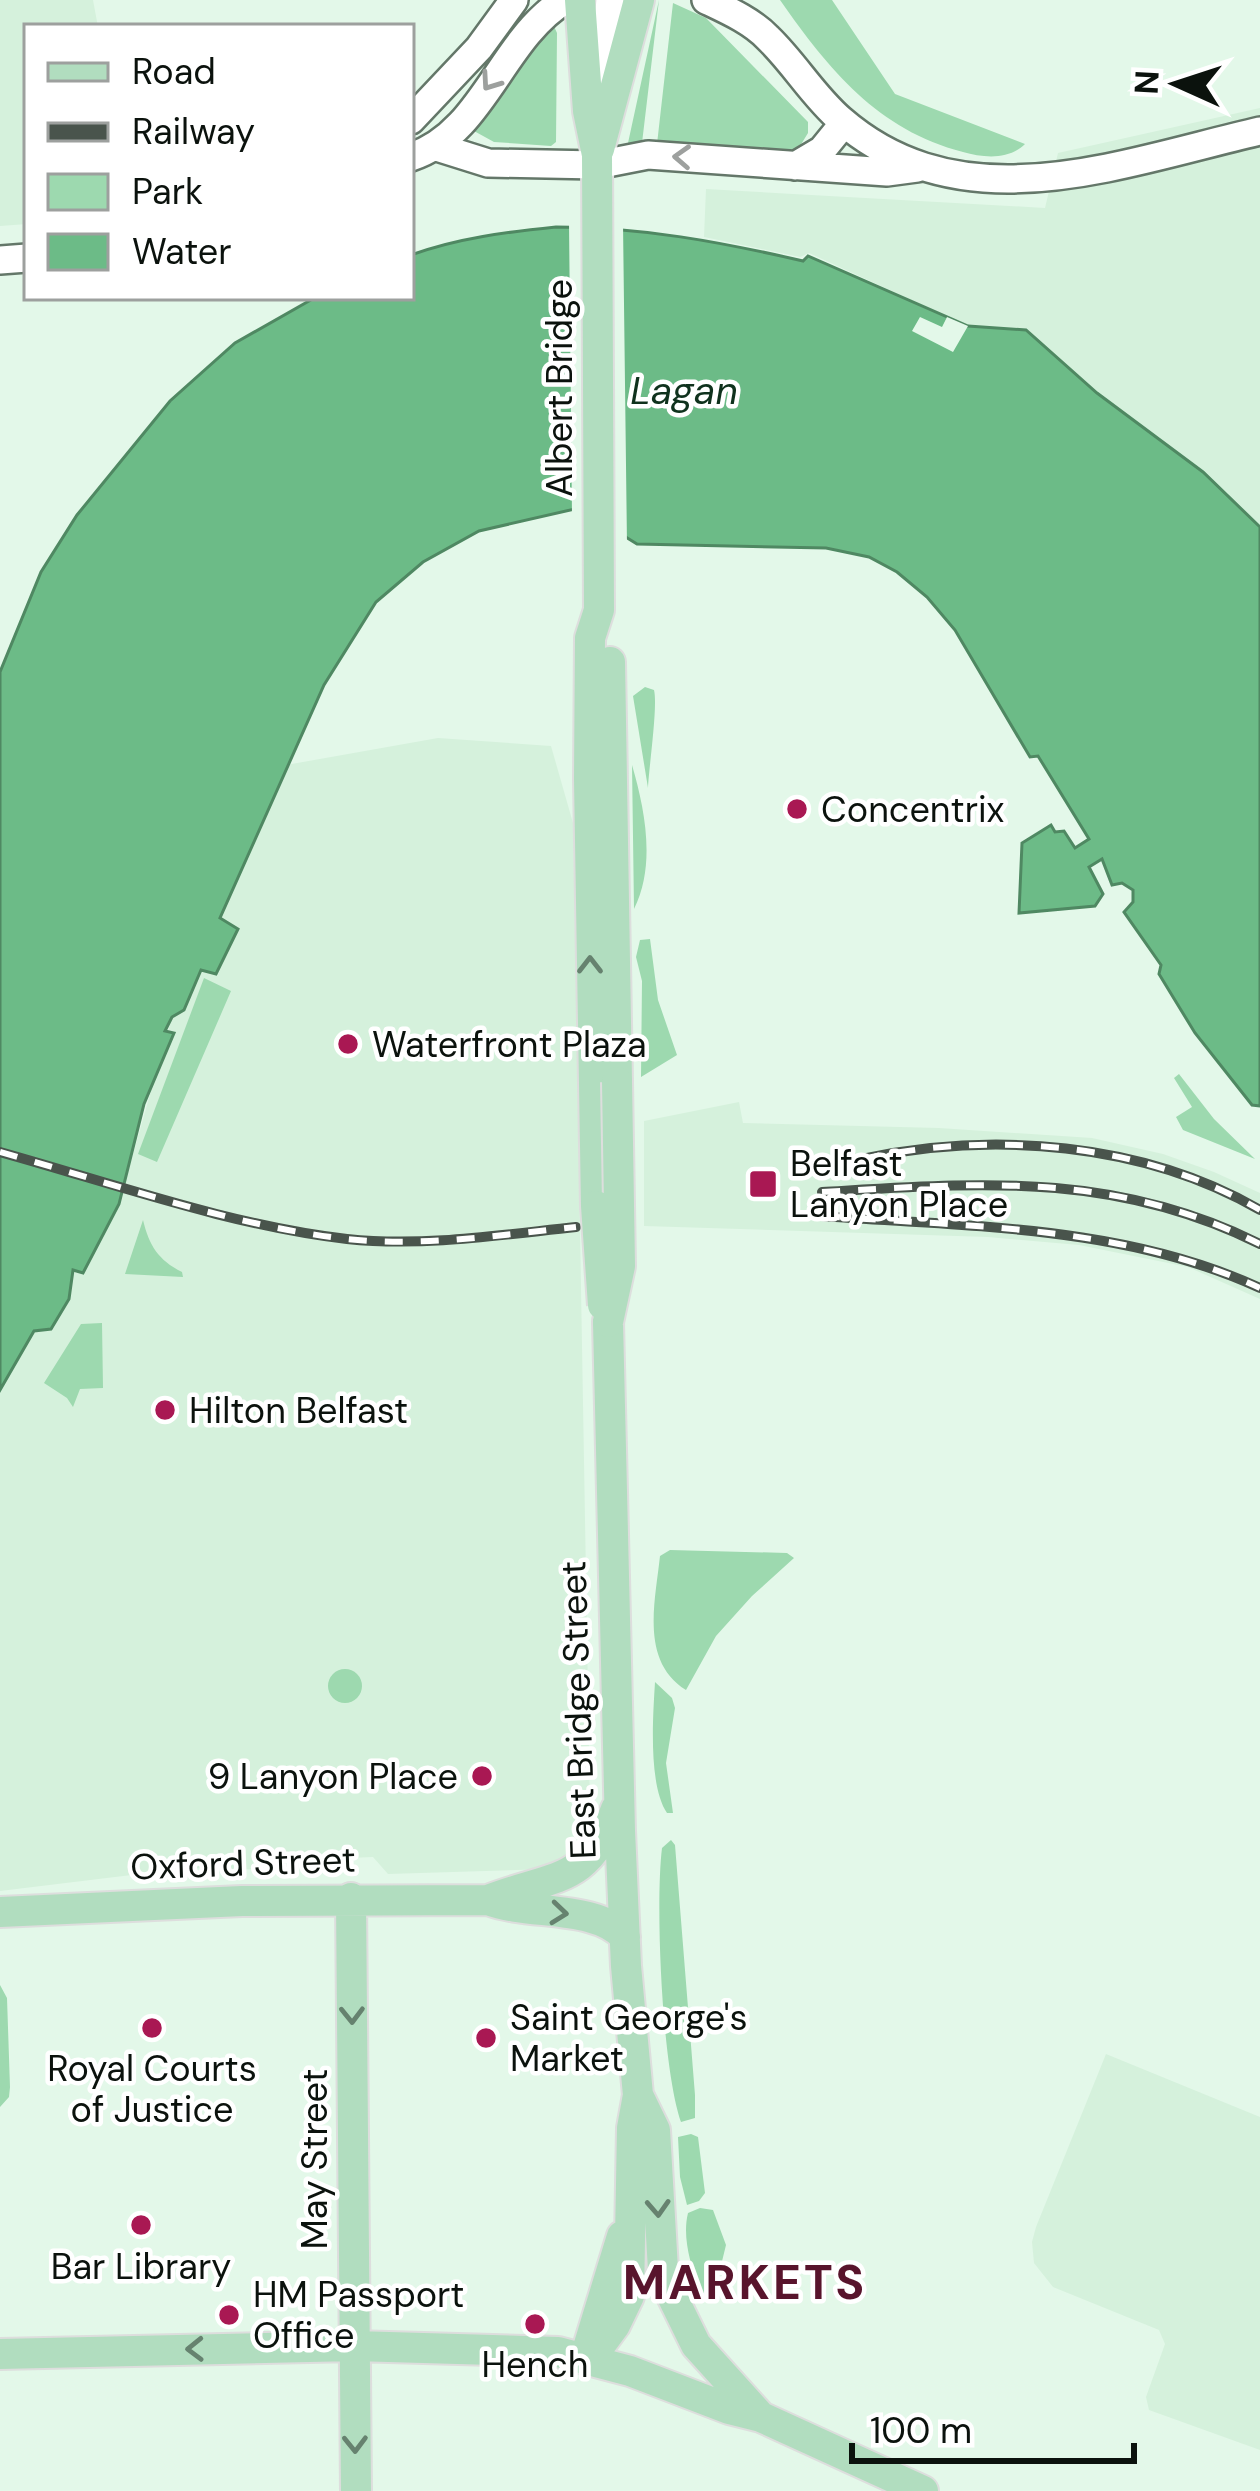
<svg xmlns="http://www.w3.org/2000/svg" width="1260" height="2491" font-family="'DM Sans',sans-serif">
  <rect width="100%" height="100%" fill="#e3f8e9"/>
  <path fill="#d5f1dc" d="M 0,0 L 93,0 L 98,27 L 27,27 L 27,224 L 0,226 Z
    M 1260,108 L 1260,527 L 1203,472 L 1097,392 L 1026,330 L 968,326 L 809,253 L 800,257 L 704,237 L 706,189 L 1045,208 L 1058,153 Z
    M 438,738 L 551,746 L 573,823 L 590,1809 L 584,1842 L 551,1869 L 388,1874 L 373,1857 L 300,1860 L 275,1870 L 189,1868 L 0,1891 L 0,1390 L 34,1331 L 69,1299 L 73,1270 L 83,1273 L 120,1200 L 172,1017 L 286,765 Z
    M 739,1102 L 743,1123 L 939,1128 L 1092,1138 L 1163,1154 L 1214,1172 L 1260,1193 L 1260,1299 L 1188,1267 L 1079,1245 L 988,1237 L 644,1226 L 644,1121 Z
    M 1106,2054 L 1260,2117 L 1260,2450 L 1149,2410 L 1146,2397 L 1165,2344 L 1159,2330 L 1053,2287 L 1034,2263 L 1032,2242 L 1036,2227 Z"/>
  <path fill="#9dd9af" d="M 659,0 L 642,143 L 630,145 L 628,143 Z
    M 780,0 L 832,0 L 895,94 L 1025,144 C 1009,160 984,158 963,152 C 878,130 829,70 780,0 Z
    M 673,3 L 706,18 L 808,122 L 808,133 L 797,151 L 773,149 L 758,154 L 732,145 L 657,144 Z
    M 553,24 L 557,33 L 556,142 L 551,146 L 494,142 L 474,131 L 530,45 Z
    M 645,687 L 654,690 C 658,706 649,766 648,788 L 633,696 Z
    M 632,765 C 645,810 656,865 634,909 Z
    M 650,939 L 658,1000 L 677,1055 L 641,1077 L 642,981 L 636,957 L 640,940 Z
    M 204,978 L 231,991 L 157,1162 L 138,1154 Z
    M 1179,1074 L 1214,1119 L 1255,1159 L 1183,1130 L 1176,1117 L 1192,1107 L 1174,1078 Z
    M 143,1220 C 149,1245 158,1260 182,1272 L 183,1277 L 125,1274 Z
    M 102,1323 L 103,1388 L 80,1389 L 73,1407 L 67,1398 L 44,1383 L 81,1324 Z
    M 670,1550 L 787,1553 L 794,1558 L 752,1596 L 716,1636 L 686,1690 C 640,1661 655,1603 660,1556 Z
    M328 1686a17 17 0 1 1 34 0a17 17 0 1 1-34 0Z
    M 655,1682 L 672,1698 L 675,1708 L 666,1763 L 673,1813 L 667,1813 C 648,1785 653,1716 655,1682 Z
    M 671,1840 L 675,1845 L 695,2095 L 695,2118 L 681,2122 C 662,2067 655,1906 662,1848 Z
    M 0,1985 L 7,1998 L 10,2087 L 9,2097 L 0,2107 Z
    M 691,2134 L 698,2137 L 705,2193 L 699,2201 L 687,2205 L 680,2177 L 678,2137 Z
    M 700,2208 L 713,2210 L 726,2245 L 713,2298 L 703,2300 C 694,2274 681,2241 688,2213 Z"/>
  <path fill="#6cbb87" stroke="#4f8862" stroke-width="3" d="M 556,227 C 641,227 721,242 803,261 L 808,256 L 968,326 L 1026,330 L 1097,393 L 1203,472 L 1260,527 L 1260,1106 L 1252,1105 L 1195,1033 L 1159,974 L 1161,965 L 1124,912 L 1133,902 L 1133,890 L 1122,883 L 1112,885 L 1102,859 L 1089,867 L 1103,894 L 1095,906 L 1019,913 L 1022,843 L 1051,825 L 1055,832 L 1064,831 L 1075,848 L 1089,839 L 1038,756 L 1030,757 L 955,630 L 927,597 L 897,572 L 869,557 L 826,548 L 637,544 L 579,508 L 479,531 L 423,562 L 376,602 L 324,685 L 220,918 L 238,929 L 216,974 L 201,970 L 184,1010 L 172,1017 L 165,1031 L 174,1033 L 144,1104 L 119,1204 L 83,1273 L 73,1270 L 69,1299 L 51,1329 L 34,1331 L 0,1390 L 0,672 L 41,572 L 77,515 L 170,401 L 235,343 L 316,297 L 411,297 L 411,255 C 458,238 507,232 556,227 Z"/>
  <path fill="#e3f8e9" d="M 569,222 L 623,223 L 627,545 L 579,515 L 572,516 Z
    M 920,317 L 942,327 L 947,317 L 968,326 L 953,352 L 912,331 Z"/>
  <g fill="none" stroke-linecap="round" stroke-linejoin="round">
    <g stroke="#647769" stroke-width="32">
      <path id="secondary" d="M 706,0 C 727,10 752,21 768,38 C 795,64 813,96 841,120 C 963,226 1121,163 1260,131
        M 589,108 L 603,71 L 610,0
        M 411,120 L 479,48 L 514,0
        M 437,147 L 488,163 L 597,165 L 648,155 L 887,172 L 917,168
        M 411,157 C 484,133 501,39 565,0
        M 795,166 L 822,150 L 844,123
        M 0,260 L 27,258"/>
    </g>
    <g stroke="#dddedd" stroke-width="34">
      <path id="primary" d="M 580,0 L 588,111 L 597,155 L 599,610 L 590,638 L 589,779 L 596,1206
        M 599,149 L 639,0
        M 610,662 L 617,1082
        M 351,1898 L 356,2491
        M 488,1900 C 554,1874 587,1886 616,1809
        M 0,1912 L 242,1901 L 488,1900 C 529,1916 596,1904 625,1937
        M 638,2095 L 655,2130 L 663,2270 L 671,2294 L 696,2345 L 761,2417
        M 587,2351 L 622,2236
        M 0,2354 L 354,2346 L 558,2352 L 630,2371 L 729,2409 L 761,2417 L 923,2491
        M 590,2359 L 615,2325 L 629,2296 L 632,2128 L 638,2095 L 626,1966 L 620,1831 L 608,1322"/>
    </g>
    <use href="#secondary" stroke="#fff" stroke-width="27"/>
    <use href="#primary" stroke="#b1ddbf" stroke-width="30"/>
    <g stroke="#49544c" stroke-width="10">
      <path id="rail" d="M 0,1152 C 112,1183 232,1226 347,1239 C 424,1247 500,1235 576,1227
        M 862,1159 C 992,1131 1143,1142 1260,1210
        M 822,1192 C 980,1183 1113,1171 1260,1244
        M 822,1216 C 970,1227 1123,1225 1260,1288"/>
    </g>
    <use href="#rail" stroke="#fff" stroke-width="6" stroke-dasharray="18" stroke-linecap="butt"/>
    <g stroke="#dddedd" stroke-width="34" stroke-linecap="butt">
      <path id="primary-bridge" d="M 596,1206 L 603,1305
        M 608,1322 L 620,1266 L 617,1082"/>
    </g>
    <use href="#primary-bridge" stroke="#b1ddbf" stroke-width="30"/>
  </g>
  <defs><path id="oneway-chevron" d="M-2-3.5L2.5 0L-2 3.5" fill="none" stroke-width="1.6" stroke-linecap="round" stroke-linejoin="round" transform="scale(3)"/></defs>
  <g stroke="#9da09e">
    <use href="#oneway-chevron" transform="translate(490 82) rotate(125)"/>
    <use href="#oneway-chevron" transform="translate(682 157) rotate(-177)"/>
  </g>
  <g stroke="#66826f">
    <use href="#oneway-chevron" transform="translate(590 965) rotate(-90)"/>
    <use href="#oneway-chevron" transform="translate(559 1913) rotate(6)"/>
    <use href="#oneway-chevron" transform="translate(352 2015) rotate(89)"/>
    <use href="#oneway-chevron" transform="translate(658 2208) rotate(87)"/>
    <use href="#oneway-chevron" transform="translate(195 2349) rotate(179)"/>
    <use href="#oneway-chevron" transform="translate(355 2444) rotate(89)"/>
  </g>
  <g fill="#a91853" stroke="#fff" stroke-width="4.5">
    <circle cx="797" cy="809" r="12"/>
    <circle cx="348" cy="1044" r="12"/>
    <rect x="748" y="1169" width="30" height="30" rx="6"/>
    <circle cx="165" cy="1410" r="12"/>
    <circle cx="482" cy="1776" r="12"/>
    <circle cx="152" cy="2028" r="12"/>
    <circle cx="486" cy="2038" r="12"/>
    <circle cx="141" cy="2225" r="12"/>
    <circle cx="229" cy="2315" r="12"/>
    <circle cx="535" cy="2324" r="12"/>
  </g>
  <g text-anchor="middle" dominant-baseline="central" stroke-width="9" stroke-linejoin="round" paint-order="stroke">
    <g font-size="36" fill="#0b120d" stroke="#fff">
      <text transform="translate(559 388) rotate(-90)">Albert Bridge</text>
      <text transform="translate(578 1710) rotate(-92)">East Bridge Street</text>
      <text transform="translate(243 1863) rotate(-2)">Oxford Street</text>
      <text transform="translate(314 2159) rotate(-90)">May Street</text>
    </g>
    <g font-size="36" fill="#0b120d" stroke="#fff" text-anchor="start">
      <text x="821" y="809">Concentrix</text>
      <text x="372" y="1044">Waterfront Plaza</text>
      <text x="790" y="1163">Belfast<tspan x="790" dy="41">Lanyon Place</tspan></text>
      <text x="189" y="1410">Hilton Belfast</text>
      <text x="458" y="1776" text-anchor="end">9 Lanyon Place</text>
      <text x="510" y="2017">Saint George's<tspan x="510" dy="41">Market</tspan></text>
      <text x="152" y="2068" text-anchor="middle">Royal Courts<tspan x="152" dy="41">of Justice</tspan></text>
      <text x="141" y="2266" text-anchor="middle">Bar Library</text>
      <text x="253" y="2294">HM Passport<tspan x="253" dy="41">Office</tspan></text>
      <text x="535" y="2364" text-anchor="middle">Hench</text>
    </g>
    <g font-size="39" font-style="italic" fill="#0f321d" stroke="#fff">
      <text x="684" y="390">Lagan</text>
    </g>
    <g font-size="48" font-weight="bold" letter-spacing="3" fill="#58142c" stroke="#fff">
      <text x="745" y="2282">MARKETS</text>
    </g>
  </g>
  <rect x="24" y="24" width="390" height="276" fill="#ffffff" stroke="#9da09e" stroke-width="3"/>
  <rect x="48" y="63" width="60" height="18" fill="#b1ddbf" stroke="#9da09e" stroke-width="3"/>
  <text x="132" y="84" font-size="36" fill="#0b120d">Road</text>
  <rect x="48" y="123" width="60" height="18" fill="#49544c" stroke="#9da09e" stroke-width="3"/>
  <text x="132" y="144" font-size="36" fill="#0b120d">Railway</text>
  <rect x="48" y="174" width="60" height="36" fill="#9dd9af" stroke="#9da09e" stroke-width="3"/>
  <text x="132" y="204" font-size="36" fill="#0b120d">Park</text>
  <rect x="48" y="234" width="60" height="36" fill="#6cbb87" stroke="#9da09e" stroke-width="3"/>
  <text x="132" y="264" font-size="36" fill="#0b120d">Water</text>
  <g transform="translate(1176 84) rotate(273)" stroke="#ffffff" stroke-width="9" paint-order="stroke">
  <path d="M0-9L21 45L0 30L-21 45Z" fill="#0b120d"/>
  <text y="-18" font-size="33" font-weight="bold" text-anchor="middle" fill="#0b120d">N</text>
  </g>
  <path d="M852 2443v18h282v-18" fill="none" stroke="#0b120d" stroke-width="6"/>
  <text x="870" y="2443" font-size="36" fill="#0b120d" stroke="#ffffff" stroke-width="9" paint-order="stroke">100 m</text>
</svg>
